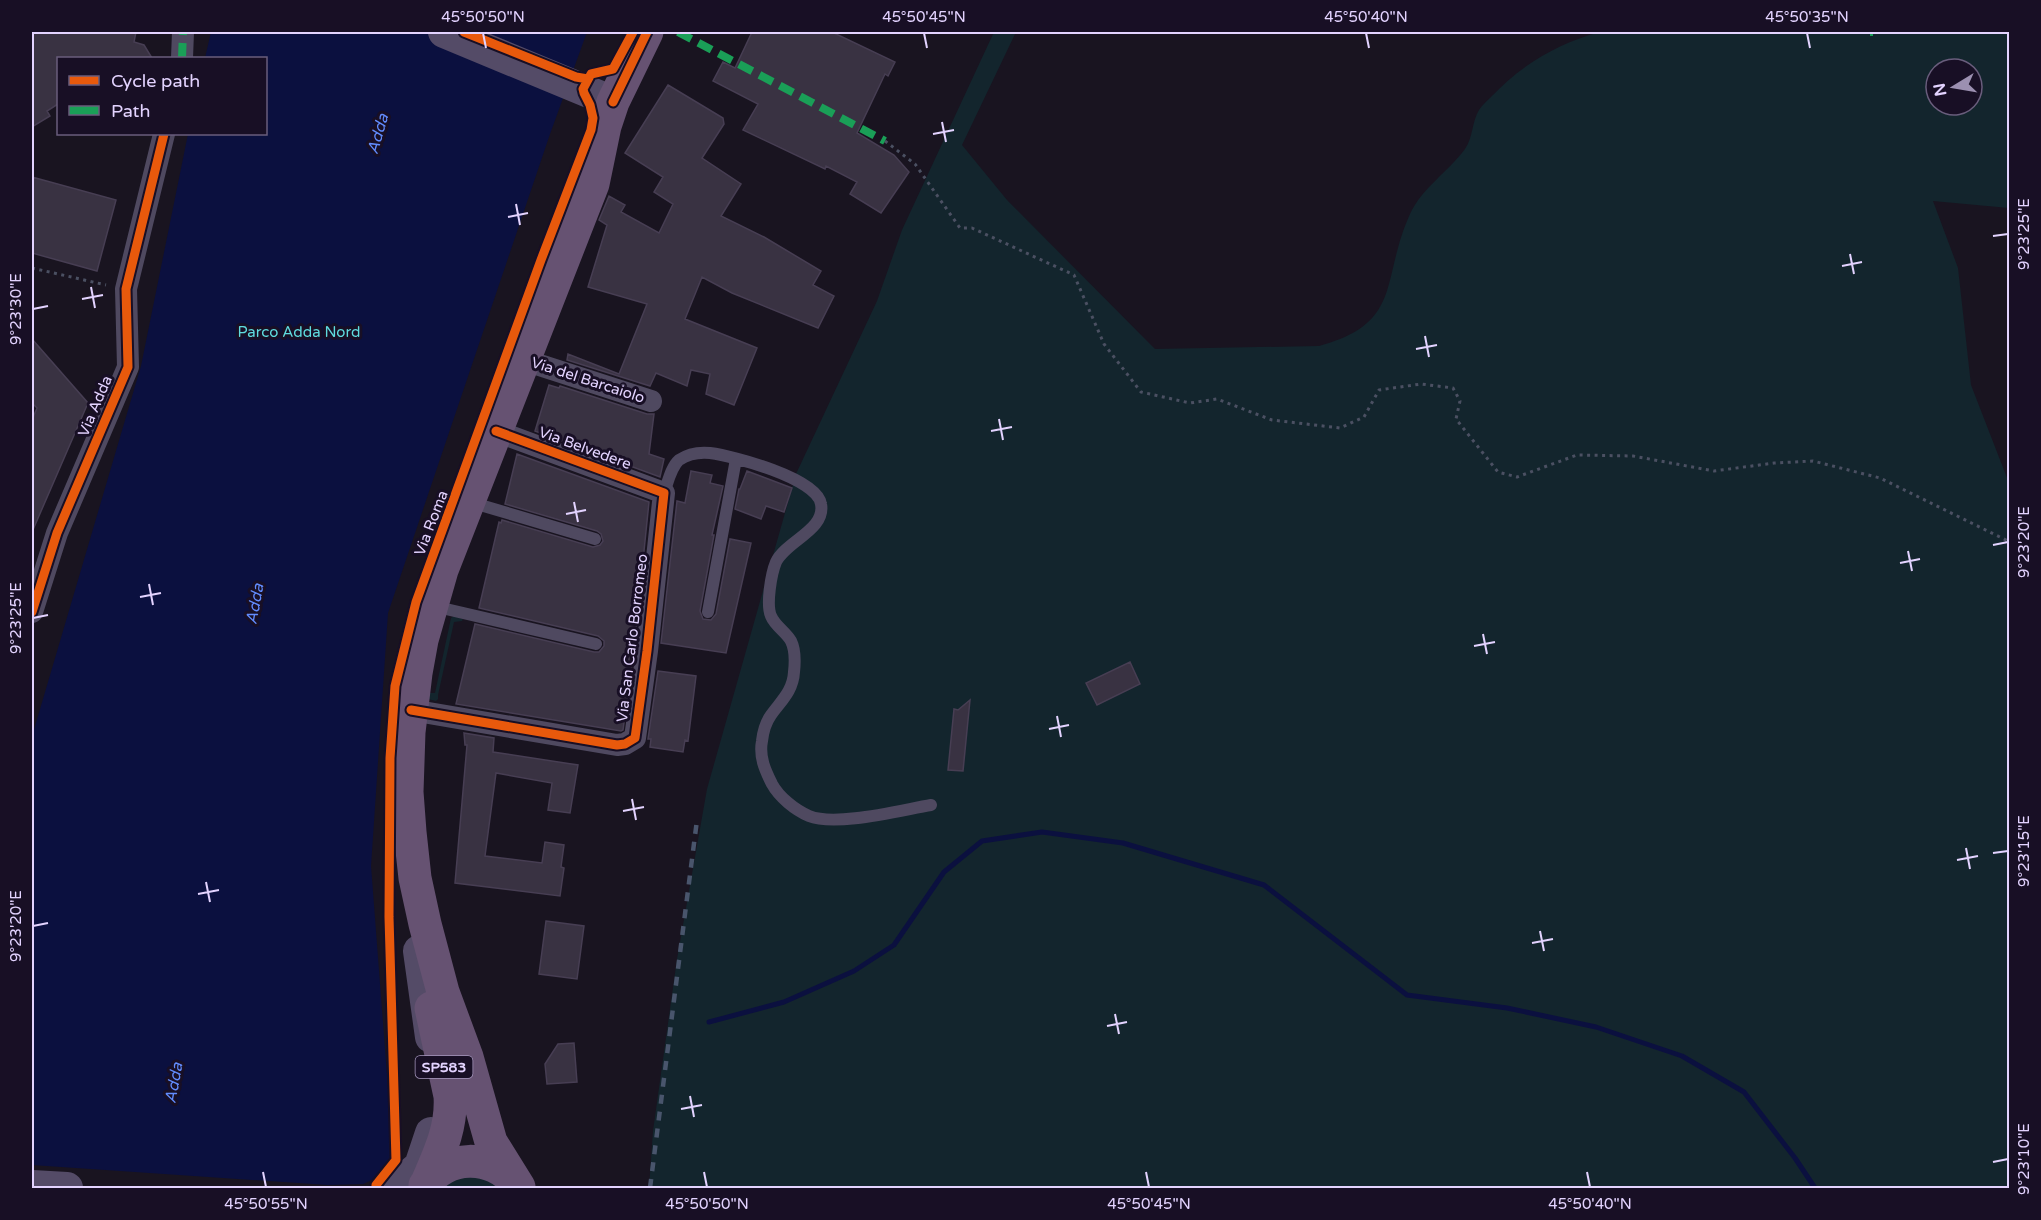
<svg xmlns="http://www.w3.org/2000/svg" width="2041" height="1220" font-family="'Varela Round',sans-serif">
  <rect width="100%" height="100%" fill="#191420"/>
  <path fill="#13252d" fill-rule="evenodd" d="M 994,32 L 1016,32 L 962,145 L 1007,200 L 1155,349 L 1319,346 C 1404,323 1380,280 1410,214 C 1422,188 1448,172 1465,149 C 1473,138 1472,121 1479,110 C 1482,105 1487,101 1491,97 C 1521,65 1557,44 1599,32 L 2009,32 L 2009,208 L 1933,201 L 1958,268 L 1971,385 L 2009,483 L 2009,1188 L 649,1188 L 653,1131 L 677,959 L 707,789 L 796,474 L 877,301 L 902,230 ZM 1936,69 L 1972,69 L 1972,105 L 1936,105 Z
    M 454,616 L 463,619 L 462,621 L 454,622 L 438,695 L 438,699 L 436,701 L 428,699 L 430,693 L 435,693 L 451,618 Z
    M 453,1169 L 512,1188 L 430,1188 Z"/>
  <path fill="#0b103f" d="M 211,32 L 587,32 L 550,134 L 388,613 L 371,866 L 393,1154 L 372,1180 L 361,1185 L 32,1188 L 33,733 L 141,366 L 188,134 L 266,134 L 266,58 L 205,58 Z"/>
  <path fill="#191420" d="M 32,1165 L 328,1185 L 363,1184 L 362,1188 L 32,1188 Z"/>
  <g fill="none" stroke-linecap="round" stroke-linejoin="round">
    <path stroke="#0b103f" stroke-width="5" d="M 709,1022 L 784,1002 L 854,971 L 894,945 L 944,872 L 982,841 L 1042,832 L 1123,843 L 1264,885 L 1407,995 L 1507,1008 L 1596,1027 L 1682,1056 L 1744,1092 L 1795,1158 L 1815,1188"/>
  </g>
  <path fill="#393242" stroke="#473e53" stroke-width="1.5" d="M 32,32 L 136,32 L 134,42 L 144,45 L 152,58 L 58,58 L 58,104 L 47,111 L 50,116 L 32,127 Z
    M 752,32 L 832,32 L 895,62 L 888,76 L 885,74 L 857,133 L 894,155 L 909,172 L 881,213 L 850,194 L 857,182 L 826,166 L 825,169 L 743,130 L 758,104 L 713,81 L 723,62 L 735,68 Z
    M 668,85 L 723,118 L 724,124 L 702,158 L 741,184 L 721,216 L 764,237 L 821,271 L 813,285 L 834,296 L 818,328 L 732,293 L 702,277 L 685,319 L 757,348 L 734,405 L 706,394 L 710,374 L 691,370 L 687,386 L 656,373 L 650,386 L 567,360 L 568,354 L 619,374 L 647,304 L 588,287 L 607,225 L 599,220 L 609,196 L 625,205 L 621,212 L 659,233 L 673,204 L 654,192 L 663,177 L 625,153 Z
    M 32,177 L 116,200 L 97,271 L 32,253 Z
    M 32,339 L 88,403 L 32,532 L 32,420 L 37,408 L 32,403 Z
    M 549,385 L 559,388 L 560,386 L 647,414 L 654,414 L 649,454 L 664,459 L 660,477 L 535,431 Z
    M 517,454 L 649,502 L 634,649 L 623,730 L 621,731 L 456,704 L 475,624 L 594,652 L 599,652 L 604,646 L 604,641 L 598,636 L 479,608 L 499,522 L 501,523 L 502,520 L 593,547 L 600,545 L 603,541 L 601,534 L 597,531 L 505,504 Z
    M 691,471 L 712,475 L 710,483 L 723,486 L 712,535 L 714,535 L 700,611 L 703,619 L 711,620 L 716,614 L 730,539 L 751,543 L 726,653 L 661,643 L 677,501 L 685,503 Z
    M 747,471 L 792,488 L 784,512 L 766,506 L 761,519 L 735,509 L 739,489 L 740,489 Z
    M 1130,662 L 1140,684 L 1097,705 L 1086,683 Z
    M 658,671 L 696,676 L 688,741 L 685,740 L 683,752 L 650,747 L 651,739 L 648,739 Z
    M 970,700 L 963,771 L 948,770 L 954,709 L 958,710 Z
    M 464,733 L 494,738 L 493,752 L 578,765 L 570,813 L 548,810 L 552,783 L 496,773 L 485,856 L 542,863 L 545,842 L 564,845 L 561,867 L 564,868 L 560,896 L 455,883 L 467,745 L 465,745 Z
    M 546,921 L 584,926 L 577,979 L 539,974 Z
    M 574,1043 L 577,1082 L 547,1084 L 545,1064 L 558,1044 Z"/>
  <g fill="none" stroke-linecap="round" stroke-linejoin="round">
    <path stroke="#4b5062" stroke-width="3" stroke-dasharray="3 4.5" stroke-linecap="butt" d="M 885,141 L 915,164 L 960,228 L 972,228 L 1074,275 L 1104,344 L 1141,392 L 1190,403 L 1217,399 L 1272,420 L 1340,428 L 1364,417 L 1379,390 L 1421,384 L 1453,388 L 1460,401 L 1456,419 L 1498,472 L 1517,477 L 1577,455 L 1633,456 L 1714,471 L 1774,463 L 1813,461 L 1880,478 L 2010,542
      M 32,268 L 106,285"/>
    <path stroke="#4f4960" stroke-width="12" d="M 664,493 C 668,482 671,467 679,460 C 688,454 700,452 710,453 C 733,456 817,478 821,504 C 826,530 786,541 776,562 C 771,574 766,605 771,616 C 775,626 786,632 791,641 C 795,649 795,663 794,672 C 793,691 781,701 771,715 C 766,722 763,732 762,741 C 759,757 765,770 772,784 C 779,797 795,810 809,816 C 836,827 901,810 931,805
      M 470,502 L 595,539
      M 433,606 L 596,644
      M 708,612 L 736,459"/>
    <path stroke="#4f4960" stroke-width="22" d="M 182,58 L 183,32
      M 524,360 L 651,401
      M 32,612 L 57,533 L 128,367 L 126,289 L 164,134
      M 411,710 L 617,745 L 625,744 L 635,738 L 647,651 L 664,493 L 496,431"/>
    <path stroke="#544b67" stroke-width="32" d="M 444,32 L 613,102
      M 419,951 L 431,1037
      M 32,1186 L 67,1188
      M 394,1188 L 420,1166 L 431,1133"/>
    <path stroke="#665272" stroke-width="33" d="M 428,1180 C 440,1152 452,1127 450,1096 L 431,1008
      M 425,1185 C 448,1154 490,1154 515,1182
      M 519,1187 L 491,1142 L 467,1057 L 443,992 L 425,924 L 415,878 L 410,832 L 407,792 L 409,732 L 416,673 L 422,640 L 442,570 L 593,184 L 605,126 L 613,102 L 647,32"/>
    <path stroke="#49556c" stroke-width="4.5" stroke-dasharray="9 8" stroke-linecap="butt" d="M 650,1188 L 697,820"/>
    <path stroke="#1a9f57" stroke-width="8" stroke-dasharray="15 8" stroke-linecap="butt" d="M 678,32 L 885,141
      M 1870,32 L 1873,32
      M 182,58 L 183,32"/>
    <g stroke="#180f25" stroke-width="13">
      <path id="cycleway" d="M 464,32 L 576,77 L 588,79
        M 613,102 L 647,32
        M 32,612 L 57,533 L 128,367 L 126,289 L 164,134
        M 411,710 L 617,745 L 625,744 L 635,738 L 647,651 L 664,493 L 496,431
        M 376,1188 L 376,1185 L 396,1160 L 389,917 L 390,758 L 395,686 L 416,602 L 541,260 L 591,130 L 593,118 L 590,105 L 584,93 L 583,89 L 591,74 L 613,69 L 633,32"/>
    </g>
    <use href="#cycleway" stroke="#e8590c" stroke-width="9"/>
  </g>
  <path fill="none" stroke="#e3d3ff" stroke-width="2" d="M 483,33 L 486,48M 924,33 L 927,48M 1366,33 L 1369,48M 1807,33 L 1810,48M 942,122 L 946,142M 933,134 L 954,130M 516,204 L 520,225M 508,217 L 528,213M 1993,236 L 2008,234M 1850,254 L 1854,274M 1842,266 L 1862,262M 91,287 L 95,308M 82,299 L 103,295M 33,309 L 48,306M 1425,336 L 1429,357M 1416,349 L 1437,345M 999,419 L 1003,440M 991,431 L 1012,427M 574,502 L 578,522M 566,514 L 586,510M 1993,545 L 2008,542M 1908,551 L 1912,571M 1900,563 L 1920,559M 149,584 L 153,605M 140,597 L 161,593M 33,618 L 48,615M 1483,634 L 1487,654M 1474,646 L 1495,642M 1057,716 L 1061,737M 1049,729 L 1069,725M 632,799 L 636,820M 623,811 L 644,807M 1966,848 L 1970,869M 1993,853 L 2008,851M 1957,860 L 1978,856M 206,882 L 210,902M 198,894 L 219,890M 33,926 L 48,923M 1540,931 L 1544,951M 1532,943 L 1553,939M 1115,1014 L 1119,1034M 1107,1026 L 1127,1022M 690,1096 L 694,1117M 681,1109 L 702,1105M 1993,1162 L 2008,1159M 263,1172 L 266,1187M 704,1172 L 707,1187M 1146,1172 L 1149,1187M 1587,1172 L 1590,1187"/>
  <g text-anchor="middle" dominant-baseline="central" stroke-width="6" stroke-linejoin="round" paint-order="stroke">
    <rect fill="#180f25" stroke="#a698be" stroke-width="1.5" x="415.5" y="1056" width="57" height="22" rx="4.5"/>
    <g font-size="14" font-weight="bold" fill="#e3d3ff">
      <text x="444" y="1067">SP583</text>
    </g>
    <g font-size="15" fill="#5fdcdf" stroke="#180f25">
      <text x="299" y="332">Parco Adda Nord</text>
    </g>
    <g font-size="15" fill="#e3d3ff" stroke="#180f25">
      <text transform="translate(588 380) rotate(18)">Via del Barcaiolo</text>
      <text transform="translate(95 406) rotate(-67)">Via Adda</text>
      <text transform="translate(585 448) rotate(20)">Via Belvedere</text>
      <text transform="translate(431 523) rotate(-69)">Via Roma</text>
      <text transform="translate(632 638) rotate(-83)">Via San Carlo Borromeo</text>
    </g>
    <g font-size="16" font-style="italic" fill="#628cfe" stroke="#180f25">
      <text transform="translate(378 134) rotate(-74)">Adda</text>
      <text transform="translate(255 604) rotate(-80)">Adda</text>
      <text transform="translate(174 1083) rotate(-80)">Adda</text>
    </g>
  </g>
  <rect width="2041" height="1220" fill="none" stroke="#180f25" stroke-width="66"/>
  <rect x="57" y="57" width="210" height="78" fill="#180f25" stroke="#695d7c" stroke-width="1.5"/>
  <rect x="69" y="76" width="30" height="9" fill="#e8590c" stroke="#695d7c" stroke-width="1.5"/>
  <text x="111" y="87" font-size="18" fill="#e3d3ff">Cycle path</text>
  <rect x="69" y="106" width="30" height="9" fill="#1a9f57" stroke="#695d7c" stroke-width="1.5"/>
  <text x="111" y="117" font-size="18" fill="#e3d3ff">Path</text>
  <g transform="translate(1954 87) rotate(259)"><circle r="28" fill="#180f25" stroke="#695d7c" stroke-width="1.5"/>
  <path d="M0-4.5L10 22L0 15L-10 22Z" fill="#9c90b1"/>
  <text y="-9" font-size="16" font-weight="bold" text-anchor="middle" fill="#e3d3ff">N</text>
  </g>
  <rect x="33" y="33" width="1975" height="1154" fill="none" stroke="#e3d3ff" stroke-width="2"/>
  <g font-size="15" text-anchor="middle" fill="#e3d3ff">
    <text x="483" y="22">45°50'50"N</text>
    <text x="924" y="22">45°50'45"N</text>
    <text x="1366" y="22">45°50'40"N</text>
    <text x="1807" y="22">45°50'35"N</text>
    <text transform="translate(2024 234) rotate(-90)" y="5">9°23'25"E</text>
    <text transform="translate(16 309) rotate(-90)" y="5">9°23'30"E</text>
    <text transform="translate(2024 542) rotate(-90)" y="5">9°23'20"E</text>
    <text transform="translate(16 618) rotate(-90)" y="5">9°23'25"E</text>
    <text transform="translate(2024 851) rotate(-90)" y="5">9°23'15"E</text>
    <text transform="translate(16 926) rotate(-90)" y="5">9°23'20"E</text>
    <text transform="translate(2024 1159) rotate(-90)" y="5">9°23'10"E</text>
    <text x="266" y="1209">45°50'55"N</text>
    <text x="707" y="1209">45°50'50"N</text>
    <text x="1149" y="1209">45°50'45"N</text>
    <text x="1590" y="1209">45°50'40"N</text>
  </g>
</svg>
